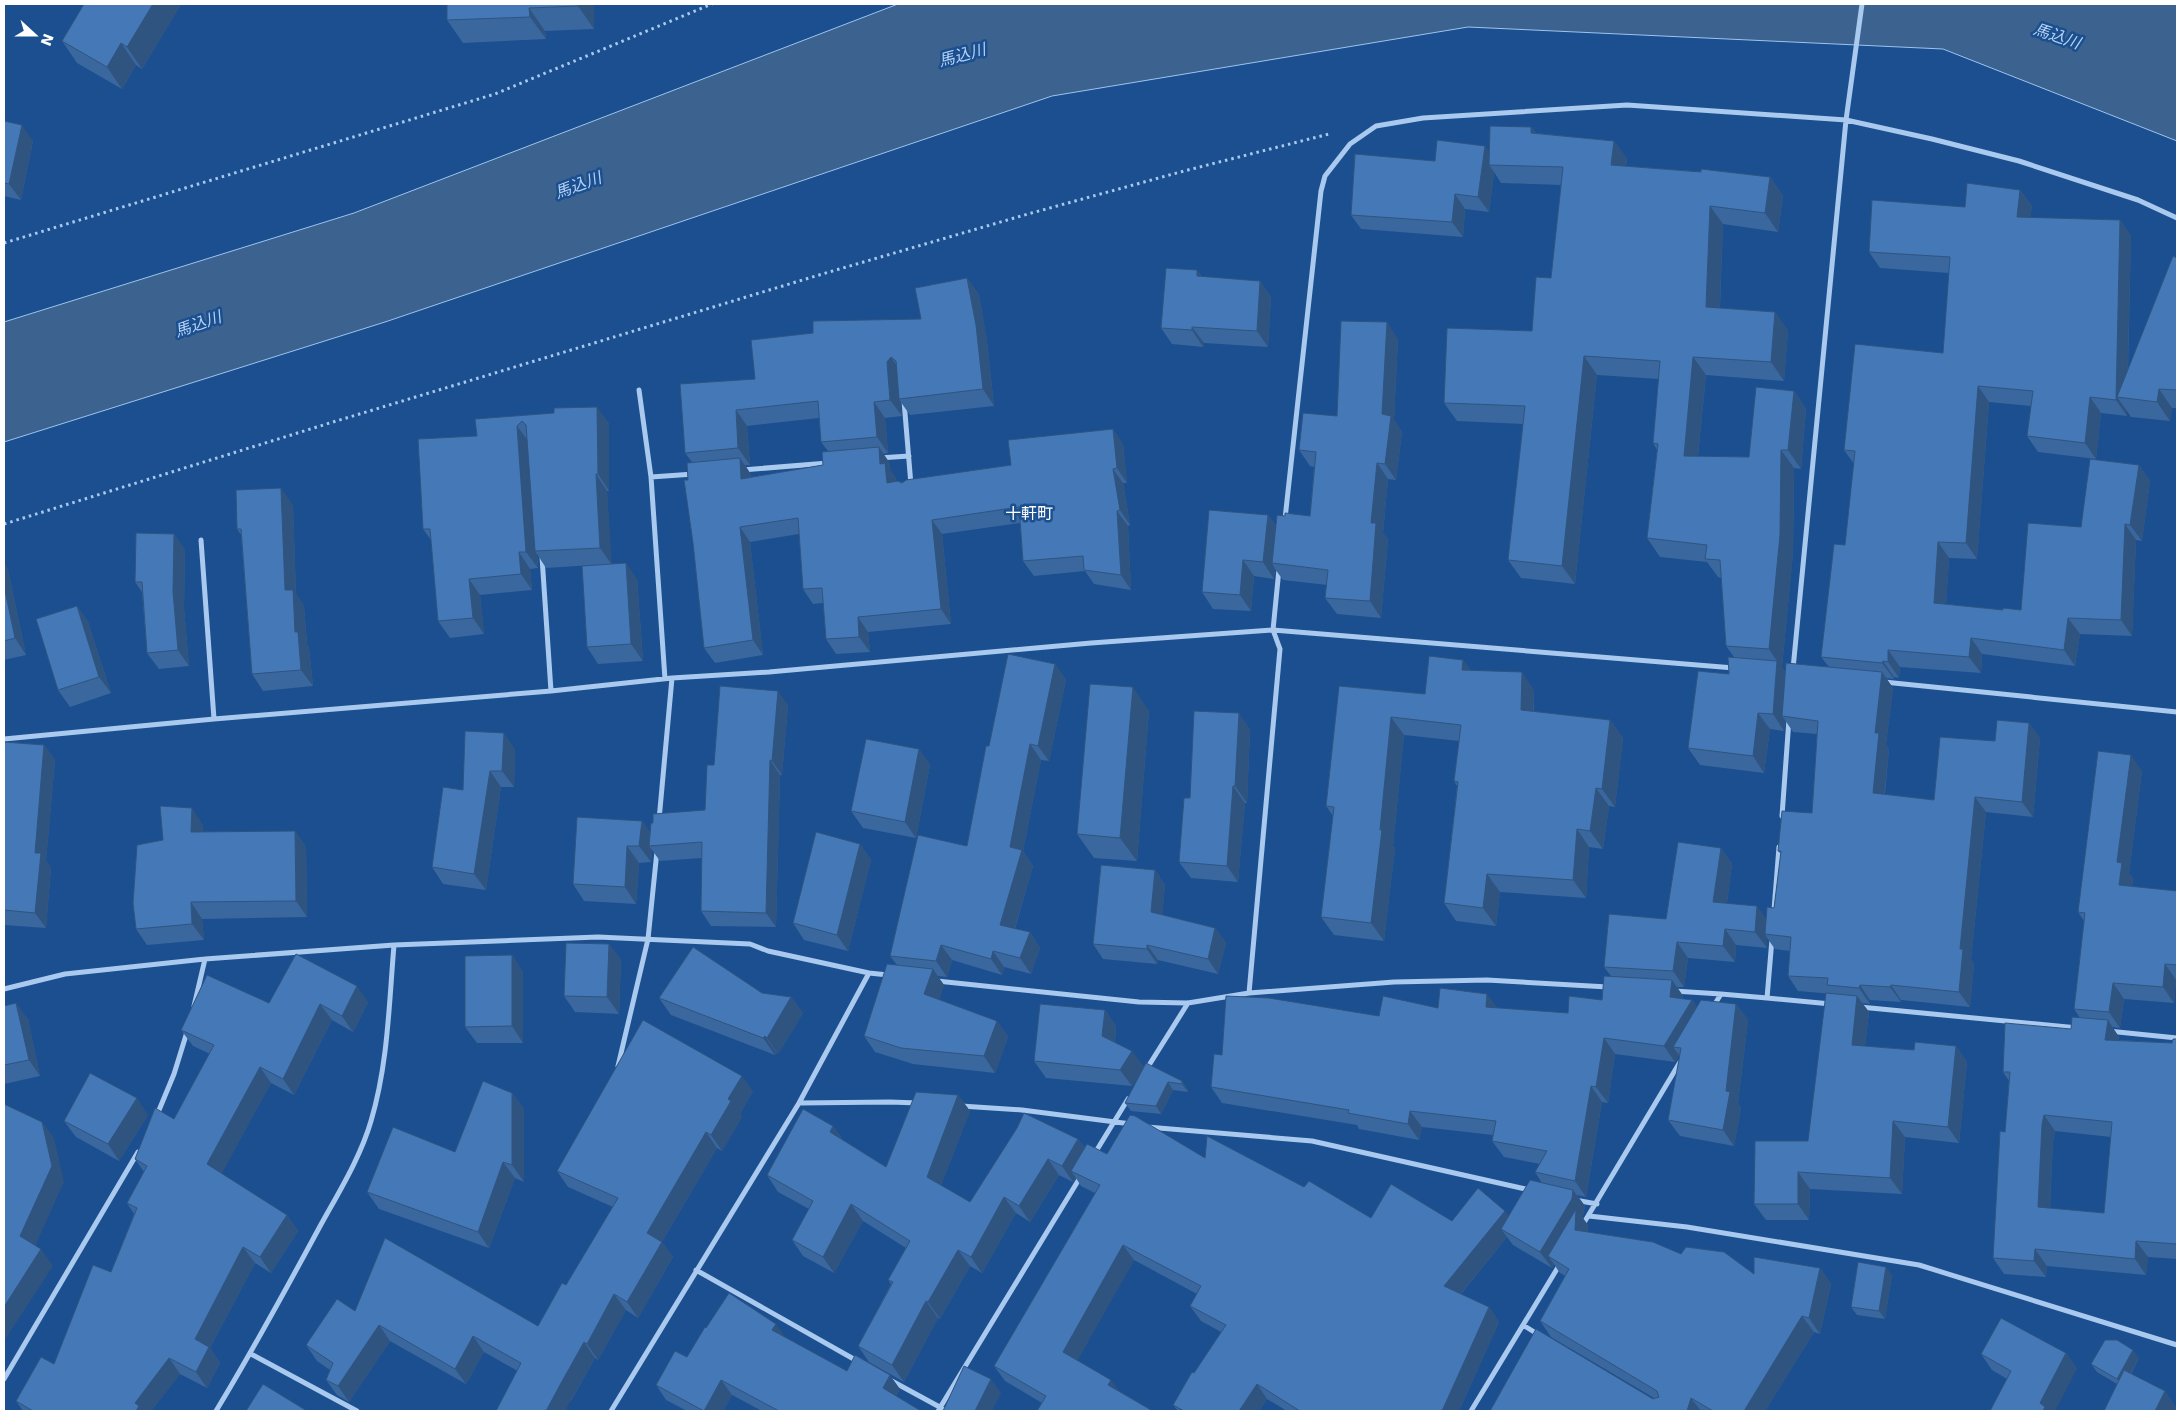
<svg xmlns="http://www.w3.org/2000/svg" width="2181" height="1415" font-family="'DejaVu Sans','Noto Sans JP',sans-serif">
  <rect width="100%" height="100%" fill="#1b4f8f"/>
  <path fill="#3c6290" stroke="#9cc4f0" d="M 898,4 L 2177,4 L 2177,141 L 1943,49 L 1468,27 L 1052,96 L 385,322 L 4,442 L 4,322 L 354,213 Z"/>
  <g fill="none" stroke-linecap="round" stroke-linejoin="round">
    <path stroke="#a9c9ee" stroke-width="3" stroke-dasharray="2.5 4" stroke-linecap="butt" d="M 4,243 L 495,94 L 712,4
      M 4,524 L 333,422 L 819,275 L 1028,214 L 1184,171 L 1329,134"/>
    <path stroke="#a9c9ee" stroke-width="5" d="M 639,390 L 651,477 L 665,679
      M 904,401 L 911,485
      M 879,458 L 909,456
      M 742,470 L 828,463
      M 651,477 L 694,474
      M 1285,519 L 1321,191 L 1325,176 L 1350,144 L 1376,126 L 1423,118 L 1627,105 L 1846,120 L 1932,139 L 2019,161 L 2138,200 L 2177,218
      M 201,540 L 214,719
      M 542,557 L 551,691
      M 1793,669 L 1846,120 L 1862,4
      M 1884,682 L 2177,712
      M 4,739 L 214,719 L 551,691 L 672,678 L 769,672 L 1091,643 L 1273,630 L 1734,668
      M 1782,816 L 1789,719
      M 659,820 L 672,678
      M 1774,910 L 1779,847
      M 937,981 L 1139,1002 L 1188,1003 L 1249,993 L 1394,982 L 1487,980 L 1608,987
      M 4,989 L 65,974 L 205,959 L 394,945 L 598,937 L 750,944 L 768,951 L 869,973 L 888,975
      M 1674,991 L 1721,994
      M 1249,993 L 1280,649 L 1273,630 L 1279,569
      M 1767,998 L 1831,1004
      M 194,1006 L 205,959
      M 1713,1007 L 1721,994 L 1767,998 L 1772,939
      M 1860,1007 L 2078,1028
      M 2108,1031 L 2177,1038
      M 618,1066 L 648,939 L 657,851
      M 1146,1070 L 1188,1003
      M 799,1103 L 890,1102 L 918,1103
      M 961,1106 L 1022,1110 L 1131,1124
      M 157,1115 L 174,1074 L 187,1032
      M 1147,1127 L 1312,1141 L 1530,1190
      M 1095,1153 L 1128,1099
      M 1575,1200 L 1597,1204
      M 1589,1216 L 1687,1227 L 1919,1265 L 2177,1345
      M 1582,1226 L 1680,1062
      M 696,1270 L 859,1362
      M 1523,1325 L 1539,1335
      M 251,1354 L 357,1411
      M 4,1379 L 138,1152
      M 890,1380 L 947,1411
      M 216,1411 C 252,1352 285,1291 318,1230 C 337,1195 360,1159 371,1121 C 388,1064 389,1004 394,945
      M 611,1411 L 799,1103 L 869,973
      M 938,1411 L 1081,1176
      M 1471,1411 L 1560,1264"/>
  </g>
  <path fill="#3a679d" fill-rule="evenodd" d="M 84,4 L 181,4 L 142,69 L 136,65 L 122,89 L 77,63 L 62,41 Z
    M 447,4 L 594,4 L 594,29 L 545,31 L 546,39 L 463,43 L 447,20 Z
    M 4,121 L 33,141 L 21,200 L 4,196 Z
    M 1531,127 L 1536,133 L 1614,141 L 1627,159 L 1626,166 L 1770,177 L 1783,196 L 1778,232 L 1723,224 L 1720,308 L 1775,312 L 1788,331 L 1784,381 L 1706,375 L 1698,456 L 1749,457 L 1794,391 L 1806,409 L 1801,469 L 1794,468 L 1793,553 L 1782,667 L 1786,673 L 1829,667 L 1821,657 L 1845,545 L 1854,464 L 1844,450 L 1943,353 L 1949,273 L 1880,268 L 1869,252 L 1965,207 L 2020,190 L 2032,206 L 2030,218 L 2120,220 L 2131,236 L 2128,370 L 2177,258 L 2177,408 L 2172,408 L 2170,421 L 2131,417 L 2127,411 L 2127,416 L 2101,413 L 2096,459 L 2038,452 L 2027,436 L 2031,406 L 1989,402 L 1977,559 L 1949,558 L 1946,604 L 2003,610 L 2021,610 L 2081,527 L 2139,465 L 2150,481 L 2142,541 L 2136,540 L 2132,636 L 2080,634 L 2075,666 L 1982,654 L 1981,673 L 1900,667 L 1899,678 L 1894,677 L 1894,679 L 1886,678 L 1893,688 L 1886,744 L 1889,749 L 1885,794 L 1934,800 L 1995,741 L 2029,723 L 2040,738 L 2033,817 L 1986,812 L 1971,960 L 1974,964 L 1970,1007 L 1901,1000 L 1901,1002 L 1870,1000 L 1870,1004 L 1862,1003 L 1869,1012 L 1865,1046 L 1914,1050 L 1956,1046 L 1967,1062 L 1959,1143 L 1905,1137 L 1902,1194 L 1810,1189 L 1809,1220 L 1766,1220 L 1754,1204 L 1808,1141 L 1833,994 L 1798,991 L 1788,976 L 1790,951 L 1775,949 L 1767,938 L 1767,948 L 1736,945 L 1735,962 L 1688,958 L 1684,987 L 1677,987 L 1683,996 L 1683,999 L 1692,1000 L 1697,1007 L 1736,1004 L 1748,1020 L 1738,1103 L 1741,1108 L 1734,1146 L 1680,1136 L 1668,1120 L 1680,1056 L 1679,1055 L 1675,1062 L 1615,1054 L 1608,1103 L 1602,1102 L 1586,1197 L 1577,1195 L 1585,1206 L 1583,1215 L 1582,1217 L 1588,1225 L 1587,1232 L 1681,1254 L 1754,1274 L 1820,1268 L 1831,1284 L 1820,1334 L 1814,1332 L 1765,1411 L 1490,1411 L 1654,1398 L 1551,1337 L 1540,1321 L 1565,1276 L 1559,1272 L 1554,1264 L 1552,1268 L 1513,1245 L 1507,1237 L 1461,1294 L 1489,1307 L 1499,1322 L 1459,1411 L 1287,1411 L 1267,1399 L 1259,1411 L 1178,1411 L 1173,1405 L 1221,1332 L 1201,1321 L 1190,1306 L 1197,1294 L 1134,1260 L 1077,1360 L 1119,1391 L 1151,1410 L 1152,1411 L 1037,1411 L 1042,1403 L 1005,1381 L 994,1366 L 1095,1193 L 1081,1186 L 1076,1178 L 1073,1182 L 1059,1175 L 1030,1222 L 1016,1213 L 982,1273 L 970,1266 L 940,1319 L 938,1318 L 904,1382 L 869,1362 L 858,1346 L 891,1284 L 888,1280 L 906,1248 L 863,1221 L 834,1273 L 803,1256 L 792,1240 L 809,1209 L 778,1192 L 767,1175 L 833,1126 L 843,1140 L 886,1167 L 958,1095 L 970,1111 L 941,1185 L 970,1202 L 1078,1139 L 1085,1148 L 1107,1154 L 1205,1158 L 1304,1187 L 1371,1218 L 1452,1221 L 1509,1216 L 1542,1183 L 1535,1172 L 1540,1164 L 1504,1157 L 1492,1141 L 1493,1135 L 1422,1127 L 1419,1140 L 1359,1129 L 1357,1125 L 1222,1103 L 1211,1087 L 1222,1055 L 1379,1016 L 1438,1008 L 1497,1008 L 1568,1013 L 1602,1000 L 1611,976 L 1604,967 L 1666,919 L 1721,848 L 1732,864 L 1727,903 L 1766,918 L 1774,908 L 1781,854 L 1778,851 L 1812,813 L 1817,734 L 1793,732 L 1785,720 L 1784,731 L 1770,729 L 1764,773 L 1700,765 L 1688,748 L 1729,674 L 1734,657 L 1726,646 L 1721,578 L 1718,577 L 1707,562 L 1660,557 L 1647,538 L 1657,450 L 1653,443 L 1659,379 L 1597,375 L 1575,584 L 1521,578 L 1508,560 L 1523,424 L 1457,421 L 1444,403 L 1532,331 L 1551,278 L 1561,185 L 1501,183 L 1494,172 L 1489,212 L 1465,209 L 1463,237 L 1361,229 L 1351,215 L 1435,161 L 1485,146 L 1489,152 Z
    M 1197,270 L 1202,277 L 1260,281 L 1271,297 L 1268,347 L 1204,343 L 1203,347 L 1172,344 L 1161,328 Z
    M 967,278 L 979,295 L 987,341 L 994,406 L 910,415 L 900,401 L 902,416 L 885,418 L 888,453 L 883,454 L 889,462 L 890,470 L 896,478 L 896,482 L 902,483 L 1011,465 L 1123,444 L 1127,483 L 1123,483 L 1130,525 L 1128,526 L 1131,590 L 1094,584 L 1085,571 L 1034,576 L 1023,561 L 1020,523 L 942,534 L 951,624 L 868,632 L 870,652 L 836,654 L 826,639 L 823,603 L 813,604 L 803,589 L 799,534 L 750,542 L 763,655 L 715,663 L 704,648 L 688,480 L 692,462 L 685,453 L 755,379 L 813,333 L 921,319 ZM 819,418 L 821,442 L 828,451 L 823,465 L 751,477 L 750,473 L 745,465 L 750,465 L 747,426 Z
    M 1398,339 L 1394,420 L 1402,432 L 1396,480 L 1388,479 L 1383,533 L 1388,539 L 1381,618 L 1337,614 L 1325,598 L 1327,585 L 1283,580 L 1275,569 L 1274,579 L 1254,576 L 1251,611 L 1213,609 L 1202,592 L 1268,515 L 1276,526 L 1285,516 L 1310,516 L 1314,467 L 1310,466 L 1299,450 L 1337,416 Z
    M 475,419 L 609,423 L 609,491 L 607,491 L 611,564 L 637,579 L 643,661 L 598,664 L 587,647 L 594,565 L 546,568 L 537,554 L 538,568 L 530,569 L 532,590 L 480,595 L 484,634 L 450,638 L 438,621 L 431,540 L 423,529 L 477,436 Z
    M 293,505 L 296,594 L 304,606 L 307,644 L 309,648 L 313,686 L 263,691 L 252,674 L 241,535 L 237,529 Z
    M 174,534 L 185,550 L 184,608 L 189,666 L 159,669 L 147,653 L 142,592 L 135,582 Z
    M 4,564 L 8,570 L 26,655 L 4,660 Z
    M 77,606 L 88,622 L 111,693 L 70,707 L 58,690 Z
    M 1463,660 L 1471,671 L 1534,690 L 1534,712 L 1610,720 L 1623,738 L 1615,807 L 1609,806 L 1603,849 L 1589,847 L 1586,898 L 1500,892 L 1496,926 L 1456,921 L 1444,903 L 1457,786 L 1454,781 L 1459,741 L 1404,735 L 1393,846 L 1395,848 L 1384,941 L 1334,935 L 1321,917 L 1333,816 L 1326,806 L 1339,686 L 1425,694 Z
    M 1055,664 L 1066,680 L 1049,761 L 1041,760 L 1023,851 L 1033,866 L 1015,929 L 1030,932 L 1040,948 L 1031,974 L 1004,967 L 1002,975 L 952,960 L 947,977 L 937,976 L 944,985 L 939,1000 L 997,1021 L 1008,1037 L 995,1073 L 913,1064 L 875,1052 L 864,1036 L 897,965 L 890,956 L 967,846 L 989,746 Z
    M 788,705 L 782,775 L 780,775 L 776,927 L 711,926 L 701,911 L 702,858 L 660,861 L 652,850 L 651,862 L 639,863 L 636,904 L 584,901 L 573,884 L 642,821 L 651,834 L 653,823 L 705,810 L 714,765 Z
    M 1149,711 L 1137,861 L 1094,858 L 1077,834 Z
    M 1250,729 L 1247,803 L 1245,803 L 1238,882 L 1191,878 L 1179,862 L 1190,798 Z
    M 4,742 L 44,745 L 55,760 L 46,861 L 51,868 L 46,928 L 4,925 Z
    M 515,749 L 514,787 L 501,787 L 486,890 L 443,884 L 432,867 L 463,790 Z
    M 919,749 L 930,765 L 916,838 L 863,828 L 851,811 Z
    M 2142,771 L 2129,873 L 2133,878 L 2132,887 L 2177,891 L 2177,980 L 2176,980 L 2174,1003 L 2124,999 L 2120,1028 L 2112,1027 L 2119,1037 L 2118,1040 L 2172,1043 L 2177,1039 L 2177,1259 L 2148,1257 L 2146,1275 L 2047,1266 L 2046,1277 L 2004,1274 L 1993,1258 L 2005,1132 L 2009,1081 L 2003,1072 L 2071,1029 L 2080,1018 L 2074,1009 L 2084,921 L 2078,912 ZM 2055,1131 L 2111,1137 L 2104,1213 L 2050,1208 L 2053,1141 Z
    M 203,825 L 203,832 L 295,831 L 306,847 L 307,917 L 202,919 L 204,940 L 147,945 L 136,929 L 163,840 Z
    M 860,844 L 871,860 L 848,951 L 804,940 L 793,923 Z
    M 1155,870 L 1165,885 L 1162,915 L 1215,928 L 1226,943 L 1218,974 L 1158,960 L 1157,964 L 1103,959 L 1093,944 Z
    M 609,944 L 621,960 L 619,1014 L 575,1012 L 564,996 Z
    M 512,955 L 523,972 L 523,1043 L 477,1043 L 465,1027 Z
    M 762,993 L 791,997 L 803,1013 L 778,1054 L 776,1052 L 775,1055 L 671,1015 L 659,998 Z
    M 368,1002 L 353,1032 L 332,1020 L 294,1095 L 271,1083 L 221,1174 L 287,1215 L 298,1231 L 271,1273 L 255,1263 L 210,1348 L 220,1363 L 207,1388 L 180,1374 L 151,1411 L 23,1411 L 16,1401 L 54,1364 L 111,1272 L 134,1214 L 127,1203 L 144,1172 L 135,1159 L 174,1119 L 210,1054 L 193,1046 L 181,1030 L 269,1003 Z
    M 4,1006 L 28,1019 L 40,1076 L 4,1084 Z
    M 1105,1010 L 1116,1026 L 1115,1042 L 1144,1067 L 1182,1081 L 1188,1090 L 1188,1092 L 1173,1090 L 1161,1114 L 1131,1111 L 1125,1103 L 1143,1069 L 1132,1086 L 1046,1078 L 1034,1061 Z
    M 753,1091 L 740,1114 L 742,1117 L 722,1151 L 717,1148 L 662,1242 L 673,1257 L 638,1318 L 626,1310 L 598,1360 L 595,1358 L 571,1401 L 484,1352 L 466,1384 L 390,1341 L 349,1402 L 337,1395 L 326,1380 L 330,1370 L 317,1361 L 306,1345 L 355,1311 L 538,1326 L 566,1285 L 613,1207 L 568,1187 L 557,1171 Z
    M 512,1093 L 524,1109 L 524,1182 L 515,1178 L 489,1248 L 379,1209 L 367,1192 L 455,1152 Z
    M 148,1115 L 119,1161 L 76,1137 L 64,1121 Z
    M 1892,1275 L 1885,1319 L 1857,1315 L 1851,1307 Z
    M 706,1328 L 786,1338 L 847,1371 L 900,1389 L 896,1396 L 921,1411 L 762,1411 L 732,1395 L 723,1411 L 687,1411 L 666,1400 L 656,1385 L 687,1357 Z
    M 2066,1353 L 2077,1369 L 2007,1379 L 1992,1370 L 1981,1354 Z
    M 2139,1358 L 2131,1374 L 2165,1391 L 2176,1408 L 2174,1411 L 2104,1411 L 2117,1384 L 2097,1372 L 2091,1364 Z"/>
  <path fill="#305480" d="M 153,4 L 181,4 L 142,69 L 127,47 Z
    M 578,4 L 594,4 L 594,29 L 578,6 Z
    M 529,8 L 545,31 L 546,39 L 530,17 Z
    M 121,43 L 136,65 L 122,89 L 107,67 Z
    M 22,125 L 33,141 L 21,200 L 9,184 Z
    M 1531,127 L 1544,145 L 1531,133 Z
    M 1614,141 L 1627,159 L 1624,183 L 1611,165 Z
    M 1485,146 L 1495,160 L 1489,165 L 1494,172 L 1489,212 L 1478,197 Z
    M 1770,177 L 1783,196 L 1778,232 L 1765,213 Z
    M 2020,190 L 2032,206 L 2028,233 L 2017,217 Z
    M 1455,194 L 1465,209 L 1463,237 L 1452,222 Z
    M 1710,206 L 1723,224 L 1719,326 L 1706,307 Z
    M 2120,220 L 2131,236 L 2127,398 L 2117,397 L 2127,411 L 2127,416 L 2116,400 Z
    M 1197,270 L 1208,287 L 1197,276 Z
    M 967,278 L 979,295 L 987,341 L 994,406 L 983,389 Z
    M 1260,281 L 1271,297 L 1268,347 L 1257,331 Z
    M 1775,312 L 1788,331 L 1784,381 L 1771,362 Z
    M 1387,322 L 1398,339 L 1394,420 L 1402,432 L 1396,480 L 1385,464 L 1382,414 Z
    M 1192,327 L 1204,343 L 1203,347 L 1192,330 Z
    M 1584,356 L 1597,375 L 1575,584 L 1562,566 Z
    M 891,357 L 902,374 L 899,399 L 900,401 L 902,416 L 890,400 L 887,362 Z
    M 1693,357 L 1706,375 L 1696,474 L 1684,456 Z
    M 1978,386 L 1989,402 L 1977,559 L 1966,543 Z
    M 2159,389 L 2172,408 L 2170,421 L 2157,402 Z
    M 1794,391 L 1806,409 L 1801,469 L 1788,450 Z
    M 2090,397 L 2101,413 L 2096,459 L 2085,443 Z
    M 874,402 L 885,418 L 888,453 L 877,437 Z
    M 597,407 L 609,423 L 609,491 L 598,474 Z
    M 736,410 L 747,426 L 750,465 L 738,448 Z
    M 517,426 L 529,442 L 535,551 L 537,554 L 538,568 L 526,552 Z
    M 1113,429 L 1123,444 L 1127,483 L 1117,468 Z
    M 879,447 L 889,462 L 890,470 L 896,478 L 897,498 L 887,483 L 880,464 Z
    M 1781,450 L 1794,468 L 1793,553 L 1782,667 L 1788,677 L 1782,716 L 1785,720 L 1784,731 L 1773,714 L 1777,661 L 1769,649 Z
    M 740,458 L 750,473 L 752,494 L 741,479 Z
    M 1377,463 L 1388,479 L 1383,533 L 1388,539 L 1381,618 L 1370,601 L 1371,523 Z
    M 2139,465 L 2150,481 L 2142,541 L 2130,525 Z
    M 1113,469 L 1123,483 L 1130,525 L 1120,510 Z
    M 596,474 L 607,491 L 612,565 L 600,548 Z
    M 281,488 L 293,505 L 296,594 L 304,606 L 307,644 L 309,648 L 313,686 L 301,670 L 295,632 L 285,590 Z
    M 1117,511 L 1128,526 L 1131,590 L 1121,575 Z
    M 1268,515 L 1279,531 L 1272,563 L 1275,569 L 1274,579 L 1263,562 Z
    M 932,520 L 942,534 L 951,624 L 941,609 Z
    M 2125,524 L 2136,540 L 2132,636 L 2121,620 Z
    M 740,527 L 750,542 L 763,655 L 753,640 Z
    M 174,534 L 185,550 L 184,608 L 189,666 L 178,650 L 173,592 Z
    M 1938,542 L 1949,558 L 1945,619 L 1934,603 Z
    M 519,552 L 530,569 L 532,590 L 521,574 Z
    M 1243,560 L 1254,576 L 1251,611 L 1240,595 Z
    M 626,563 L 637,579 L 643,661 L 631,644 Z
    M 4,564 L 8,570 L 26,655 L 15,638 L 4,586 Z
    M 469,579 L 480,595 L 484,634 L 473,618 Z
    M 77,606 L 88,622 L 111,693 L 99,677 Z
    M 858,617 L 868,632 L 870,652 L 859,637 Z
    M 2068,618 L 2080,634 L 2075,666 L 2064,650 Z
    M 1971,638 L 1982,654 L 1981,673 L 1969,657 Z
    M 1888,650 L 1900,667 L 1899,678 L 1888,662 Z
    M 1463,660 L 1476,678 L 1462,670 Z
    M 1883,661 L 1894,677 L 1894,679 L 1882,663 Z
    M 1055,664 L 1066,680 L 1049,761 L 1038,746 Z
    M 1522,672 L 1534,690 L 1533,728 L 1521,710 Z
    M 1882,672 L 1893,688 L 1886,744 L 1889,749 L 1883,808 L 1873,793 L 1875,733 Z
    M 1133,687 L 1149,711 L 1137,861 L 1120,838 Z
    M 778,691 L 788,705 L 782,775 L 772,761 Z
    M 1239,713 L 1250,729 L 1247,803 L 1235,786 Z
    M 1758,713 L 1770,729 L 1764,773 L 1753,756 Z
    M 1391,717 L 1404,735 L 1393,846 L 1395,848 L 1384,941 L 1371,923 Z
    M 1610,720 L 1623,738 L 1615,807 L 1602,789 Z
    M 2029,723 L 2040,738 L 2033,817 L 2022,802 Z
    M 504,733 L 515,749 L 514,787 L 502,771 Z
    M 1030,744 L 1041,760 L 1023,851 L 1033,866 L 1011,941 L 1000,925 L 1010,847 Z
    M 44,745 L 55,760 L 46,861 L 51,868 L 46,928 L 35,913 L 35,853 Z
    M 919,749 L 930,765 L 916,838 L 905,822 Z
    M 2131,755 L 2142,771 L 2129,873 L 2133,878 L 2130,901 L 2119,885 L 2117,862 Z
    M 770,760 L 780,775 L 776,927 L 766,913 Z
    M 490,771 L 501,787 L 486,890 L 474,874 Z
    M 1233,786 L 1245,803 L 1238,882 L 1227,866 Z
    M 1596,788 L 1609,806 L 1603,849 L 1590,831 Z
    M 1975,797 L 1986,812 L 1971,960 L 1974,964 L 1970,1007 L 1959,992 L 1960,949 Z
    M 192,808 L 203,825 L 202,848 L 191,832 Z
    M 642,821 L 653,837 L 649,846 L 652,850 L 651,862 L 639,846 Z
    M 1577,829 L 1589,847 L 1586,898 L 1573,880 Z
    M 295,831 L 306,847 L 307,917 L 296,901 Z
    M 860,844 L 871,860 L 848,951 L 837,935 Z
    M 627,846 L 639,863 L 636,904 L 625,887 Z
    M 1721,848 L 1732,864 L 1725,918 L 1713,902 Z
    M 1155,870 L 1165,885 L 1161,927 L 1151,912 Z
    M 1487,874 L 1500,892 L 1496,926 L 1483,908 Z
    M 191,902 L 202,919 L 204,940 L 192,924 Z
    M 1757,906 L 1769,922 L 1765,934 L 1767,938 L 1767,948 L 1755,932 Z
    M 1215,928 L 1226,943 L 1218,974 L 1208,959 Z
    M 1725,929 L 1736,945 L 1735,962 L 1723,946 Z
    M 1030,932 L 1040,948 L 1031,974 L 1020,958 Z
    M 1677,942 L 1688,958 L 1684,987 L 1673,971 Z
    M 609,944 L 621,960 L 619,1014 L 607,997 Z
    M 941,945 L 952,960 L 947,977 L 936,961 Z
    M 1147,945 L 1158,960 L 1157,964 L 1147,949 Z
    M 993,951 L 1004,967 L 1002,975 L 991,959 Z
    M 512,955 L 523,972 L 523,1043 L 512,1026 Z
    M 2165,964 L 2176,980 L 2174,1003 L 2163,987 Z
    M 933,969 L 944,985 L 936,1011 L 924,994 Z
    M 1672,980 L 1683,996 L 1681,1013 L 1670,997 Z
    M 2113,983 L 2124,999 L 2120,1028 L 2109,1012 Z
    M 1860,985 L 1870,1000 L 1870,1004 L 1859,988 Z
    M 1891,985 L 1901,1000 L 1901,1002 L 1890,987 Z
    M 357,986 L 368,1002 L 353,1032 L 342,1016 Z
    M 1487,994 L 1499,1010 L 1486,1007 Z
    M 1857,996 L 1869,1012 L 1863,1061 L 1852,1045 Z
    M 791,997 L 803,1013 L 778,1054 L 767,1038 Z
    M 1692,1000 L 1703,1016 L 1681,1048 L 1673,1047 L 1679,1055 L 1675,1062 L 1664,1046 Z
    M 16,1003 L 28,1019 L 40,1076 L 29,1060 Z
    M 320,1004 L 332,1020 L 294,1095 L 283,1079 Z
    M 1736,1004 L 1748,1020 L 1738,1103 L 1741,1108 L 1734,1146 L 1723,1130 L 1726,1091 Z
    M 1105,1010 L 1116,1026 L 1114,1052 L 1102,1036 Z
    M 2108,1020 L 2119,1037 L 2116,1056 L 2105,1040 Z
    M 997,1021 L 1008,1037 L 995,1073 L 984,1056 Z
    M 765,1036 L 776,1052 L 775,1055 L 763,1038 Z
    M 1604,1038 L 1615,1054 L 1608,1103 L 1596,1087 Z
    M 1956,1046 L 1967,1062 L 1959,1143 L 1948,1127 Z
    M 1132,1051 L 1144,1067 L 1132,1086 L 1120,1070 Z
    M 260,1067 L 271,1083 L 218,1180 L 207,1164 Z
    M 742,1076 L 753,1091 L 740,1114 L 742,1117 L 722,1151 L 711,1135 L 728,1099 Z
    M 1182,1081 L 1188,1090 L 1188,1092 L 1182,1084 Z
    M 1168,1082 L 1173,1090 L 1161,1114 L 1156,1106 Z
    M 1591,1086 L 1602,1102 L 1586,1197 L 1575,1181 Z
    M 512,1093 L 524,1109 L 524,1182 L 512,1165 Z
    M 958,1095 L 970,1111 L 938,1193 L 927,1177 Z
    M 137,1098 L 148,1115 L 119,1161 L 108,1144 Z
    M 1410,1111 L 1422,1127 L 1419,1140 L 1408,1124 Z
    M 2044,1115 L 2055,1131 L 2053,1141 L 2049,1224 L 2038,1207 L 2042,1125 Z
    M 1893,1121 L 1905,1137 L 1902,1194 L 1890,1178 Z
    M 42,1122 L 54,1138 L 64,1182 L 32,1253 L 20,1236 Z
    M 833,1126 L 844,1142 L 830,1132 Z
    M 706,1132 L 717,1148 L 658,1249 L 647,1233 Z
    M 1078,1139 L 1090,1155 L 1071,1171 L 1076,1178 L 1073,1182 L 1062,1166 Z
    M 1048,1159 L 1059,1175 L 1030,1222 L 1019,1206 Z
    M 503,1162 L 515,1178 L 489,1248 L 478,1232 Z
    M 1798,1172 L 1810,1189 L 1809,1220 L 1798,1204 Z
    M 1573,1190 L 1585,1206 L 1583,1215 L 1582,1217 L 1588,1225 L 1586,1246 L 1548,1256 L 1554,1264 L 1552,1268 L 1540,1252 Z
    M 1004,1197 L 1016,1213 L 982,1273 L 971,1257 Z
    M 851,1204 L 863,1221 L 834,1273 L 823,1257 Z
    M 1505,1211 L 1516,1226 L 1501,1229 L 1507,1237 L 1454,1302 L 1444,1286 Z
    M 287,1215 L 298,1231 L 271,1273 L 260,1257 Z
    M 2136,1241 L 2148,1257 L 2146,1275 L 2135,1259 Z
    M 662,1242 L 673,1257 L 638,1318 L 627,1302 Z
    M 1123,1245 L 1134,1260 L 1074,1367 L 1063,1352 Z
    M 243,1247 L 255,1263 L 210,1348 L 220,1363 L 207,1388 L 196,1372 L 195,1339 Z
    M 41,1249 L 53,1266 L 4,1341 L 4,1307 Z
    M 2035,1249 L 2047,1266 L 2046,1277 L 2034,1261 Z
    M 958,1250 L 970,1266 L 940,1319 L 928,1302 Z
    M 1886,1267 L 1892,1275 L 1885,1319 L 1879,1311 Z
    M 1820,1268 L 1831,1284 L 1820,1334 L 1809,1318 Z
    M 614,1294 L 626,1310 L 598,1360 L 587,1344 Z
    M 926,1301 L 938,1318 L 904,1382 L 892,1365 Z
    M 1489,1307 L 1499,1322 L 1459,1411 L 1442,1411 Z
    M 1802,1316 L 1814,1332 L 1765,1411 L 1744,1411 Z
    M 776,1324 L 786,1338 L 772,1330 Z
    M 379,1325 L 390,1341 L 349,1402 L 338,1386 Z
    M 473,1336 L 484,1352 L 466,1384 L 455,1369 Z
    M 584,1342 L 595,1358 L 565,1411 L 546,1411 L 560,1385 Z
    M 2133,1350 L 2139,1358 L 2123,1387 L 2117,1379 Z
    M 2066,1353 L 2077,1369 L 2055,1411 L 2043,1411 L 2040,1403 Z
    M 169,1358 L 180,1374 L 151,1411 L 136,1411 L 135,1403 Z
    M 890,1375 L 900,1389 L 893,1402 L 883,1388 Z
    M 991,1379 L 1001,1393 L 992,1411 L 975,1411 Z
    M 721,1380 L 732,1395 L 723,1411 L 704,1411 Z
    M 1111,1380 L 1122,1395 L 1108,1385 Z
    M 1257,1384 L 1267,1399 L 1259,1411 L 1239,1411 Z
    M 2165,1391 L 2176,1408 L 2174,1411 L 2155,1411 Z
    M 1691,1398 L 1701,1411 L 1687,1411 Z"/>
  <path fill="#4478b7" stroke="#305480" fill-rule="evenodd" d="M 84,4 L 153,4 L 127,47 L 121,43 L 107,67 L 62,41 Z
    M 447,4 L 578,4 L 578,6 L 529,8 L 530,17 L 447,20 Z
    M 4,121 L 22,125 L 9,184 L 4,183 Z
    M 1490,126 L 1531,127 L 1531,133 L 1614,141 L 1611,165 L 1701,172 L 1701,169 L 1770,177 L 1765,213 L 1710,206 L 1706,307 L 1775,312 L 1771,362 L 1693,357 L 1684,456 L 1749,457 L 1756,387 L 1794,391 L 1788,450 L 1781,450 L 1780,535 L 1769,649 L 1726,646 L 1720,560 L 1705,559 L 1707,545 L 1647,538 L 1658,444 L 1653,443 L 1660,361 L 1584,356 L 1562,566 L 1508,560 L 1525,406 L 1444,403 L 1447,328 L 1532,331 L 1536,277 L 1551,278 L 1563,167 L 1489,165 Z
    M 1437,140 L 1485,146 L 1478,197 L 1455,194 L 1452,222 L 1351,215 L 1355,154 L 1435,161 Z
    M 1967,183 L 2020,190 L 2017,217 L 2120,220 L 2116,400 L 2090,397 L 2085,443 L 2027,436 L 2033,391 L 1978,386 L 1966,543 L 1938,542 L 1934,603 L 2003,610 L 2003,608 L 2021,610 L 2028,523 L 2081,527 L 2090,459 L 2139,465 L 2130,525 L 2125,524 L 2121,620 L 2068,618 L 2064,650 L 1971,638 L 1969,657 L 1888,650 L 1888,662 L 1883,661 L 1882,663 L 1821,657 L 1834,544 L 1845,545 L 1855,451 L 1844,450 L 1855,344 L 1943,353 L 1950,257 L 1869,252 L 1872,200 L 1965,207 Z
    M 2173,256 L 2177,258 L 2177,390 L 2159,389 L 2157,402 L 2117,397 Z
    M 1166,268 L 1197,270 L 1197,276 L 1260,281 L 1257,331 L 1192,327 L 1192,330 L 1161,328 Z
    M 967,278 L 976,325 L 983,389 L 899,399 L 896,361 L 891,357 L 887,362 L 890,400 L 874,402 L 877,437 L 821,442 L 818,401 L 736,410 L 738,448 L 685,453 L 680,384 L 755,379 L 751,340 L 813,333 L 813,321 L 921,319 L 915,288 Z
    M 1341,321 L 1387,322 L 1382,414 L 1391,416 L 1385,464 L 1377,463 L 1371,523 L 1376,523 L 1370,601 L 1325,598 L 1328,570 L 1272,563 L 1277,515 L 1285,516 L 1285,513 L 1310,516 L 1316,452 L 1299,450 L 1303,413 L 1337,416 Z
    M 597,407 L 598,474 L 596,474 L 600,548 L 535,551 L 526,425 L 522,421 L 517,426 L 526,552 L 519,552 L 521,574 L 469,579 L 473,618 L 438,621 L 430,529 L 423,529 L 418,439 L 477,436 L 475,419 L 554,413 L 554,408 Z
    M 1113,429 L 1117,468 L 1113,469 L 1120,510 L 1117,511 L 1121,575 L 1084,570 L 1083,556 L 1023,561 L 1019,507 L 932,520 L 941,609 L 858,617 L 859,637 L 826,639 L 822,588 L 803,589 L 798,518 L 740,527 L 753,640 L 704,648 L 693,543 L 684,480 L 688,480 L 687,463 L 740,458 L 741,479 L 823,465 L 822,452 L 879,447 L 880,464 L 885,463 L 887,483 L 898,481 L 902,483 L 906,480 L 1011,465 L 1008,440 Z
    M 281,488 L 285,590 L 293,590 L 295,632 L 298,632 L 301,670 L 252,674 L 241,529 L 237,529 L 236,490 Z
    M 1209,510 L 1268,515 L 1263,562 L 1243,560 L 1240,595 L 1202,592 Z
    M 136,533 L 174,534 L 173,592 L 178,650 L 147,653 L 142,582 L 135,582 Z
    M 626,563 L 631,644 L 587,647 L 582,566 Z
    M 4,586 L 15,638 L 4,641 Z
    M 77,606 L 99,677 L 58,690 L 36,619 Z
    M 1008,654 L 1055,664 L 1038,746 L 1030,744 L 1010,847 L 1022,850 L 1000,925 L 1030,932 L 1020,958 L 993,951 L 991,959 L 941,945 L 936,961 L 890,956 L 918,835 L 967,846 L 986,746 L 989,746 Z
    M 1429,656 L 1463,660 L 1462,670 L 1522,672 L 1521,710 L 1610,720 L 1602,789 L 1596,788 L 1590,831 L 1577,829 L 1573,880 L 1487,874 L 1483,908 L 1444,903 L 1458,782 L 1454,781 L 1461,725 L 1391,717 L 1380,830 L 1382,830 L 1371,923 L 1321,917 L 1334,807 L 1326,806 L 1339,686 L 1425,694 Z
    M 1728,657 L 1777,661 L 1773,714 L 1758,713 L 1753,756 L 1688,748 L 1698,671 L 1729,674 Z
    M 1786,663 L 1882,672 L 1875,733 L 1879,733 L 1873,793 L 1934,800 L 1940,737 L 1995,741 L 1997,720 L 2029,723 L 2022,802 L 1975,797 L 1960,949 L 1963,949 L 1959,992 L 1891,985 L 1890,987 L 1860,985 L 1859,988 L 1827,985 L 1828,978 L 1788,976 L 1791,937 L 1765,934 L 1767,907 L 1774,908 L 1781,851 L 1778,851 L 1782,811 L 1812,813 L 1818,721 L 1782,716 Z
    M 1090,684 L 1133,687 L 1120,838 L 1077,834 Z
    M 720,686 L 778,691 L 772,761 L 770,760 L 766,913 L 701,911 L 702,842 L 649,846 L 651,823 L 653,823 L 653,814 L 705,810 L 707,765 L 714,765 Z
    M 1194,711 L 1239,713 L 1235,786 L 1233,786 L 1227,866 L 1179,862 L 1184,798 L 1190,798 Z
    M 465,731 L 504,733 L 502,771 L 490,771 L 474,874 L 432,867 L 443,787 L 463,790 Z
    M 866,739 L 919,749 L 905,822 L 851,811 Z
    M 4,742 L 44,745 L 35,853 L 41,853 L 35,913 L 4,910 Z
    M 2098,751 L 2131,755 L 2117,862 L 2122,863 L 2119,885 L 2177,891 L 2177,965 L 2165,964 L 2163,987 L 2113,983 L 2109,1012 L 2074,1009 L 2085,913 L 2078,912 Z
    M 160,806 L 192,808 L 191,832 L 295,831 L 296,901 L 191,902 L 192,924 L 136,929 L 133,903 L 137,845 L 163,840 Z
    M 577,817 L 642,821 L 639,846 L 627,846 L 625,887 L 573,884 Z
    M 816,832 L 860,844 L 837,935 L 793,923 Z
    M 1678,842 L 1721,848 L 1713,902 L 1757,906 L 1755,932 L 1725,929 L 1723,946 L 1677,942 L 1673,971 L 1604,967 L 1609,914 L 1666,919 Z
    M 1101,865 L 1155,870 L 1151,912 L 1215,928 L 1208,959 L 1147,945 L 1147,949 L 1093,944 Z
    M 566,943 L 609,944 L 607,997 L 564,996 Z
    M 693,947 L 762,993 L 791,997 L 767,1038 L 765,1036 L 763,1038 L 659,998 Z
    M 296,954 L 357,986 L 342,1016 L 320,1004 L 283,1079 L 260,1067 L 207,1164 L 287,1215 L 260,1257 L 243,1247 L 195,1339 L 209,1347 L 196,1372 L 169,1358 L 135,1403 L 139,1406 L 136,1411 L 33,1411 L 16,1401 L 41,1357 L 54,1364 L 93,1265 L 111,1272 L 137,1208 L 127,1203 L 147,1166 L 135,1159 L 155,1108 L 174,1119 L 214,1045 L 181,1030 L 207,975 L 269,1003 Z
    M 512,955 L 512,1026 L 465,1027 L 465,956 Z
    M 887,964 L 933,969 L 924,994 L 997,1021 L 984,1056 L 901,1048 L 864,1036 Z
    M 1604,976 L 1672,980 L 1670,997 L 1692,1000 L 1664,1046 L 1604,1038 L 1596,1087 L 1591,1086 L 1575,1181 L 1535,1172 L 1547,1151 L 1492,1141 L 1496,1121 L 1410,1111 L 1408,1124 L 1348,1113 L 1349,1110 L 1211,1087 L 1214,1054 L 1222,1055 L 1226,996 L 1269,998 L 1379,1016 L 1383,996 L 1438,1008 L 1440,988 L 1487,994 L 1486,1007 L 1568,1013 L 1569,996 L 1602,1000 Z
    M 1826,993 L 1857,996 L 1852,1045 L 1914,1050 L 1915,1042 L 1956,1046 L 1948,1127 L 1893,1121 L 1890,1178 L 1798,1172 L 1798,1204 L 1754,1204 L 1755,1141 L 1808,1141 Z
    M 1701,1000 L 1736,1004 L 1726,1091 L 1730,1092 L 1723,1130 L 1668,1120 L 1681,1048 L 1673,1047 Z
    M 16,1003 L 29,1060 L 4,1065 L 4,1006 Z
    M 1040,1004 L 1105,1010 L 1102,1036 L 1132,1051 L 1120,1070 L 1034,1061 Z
    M 2072,1017 L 2108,1020 L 2105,1040 L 2172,1043 L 2173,1039 L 2177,1039 L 2177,1244 L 2136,1241 L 2135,1259 L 2035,1249 L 2034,1261 L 1993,1258 L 2000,1131 L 2005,1132 L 2010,1072 L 2003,1072 L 2005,1023 L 2071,1029 ZM 2044,1115 L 2112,1122 L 2104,1213 L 2038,1207 L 2042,1125 Z
    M 643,1020 L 742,1076 L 728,1099 L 731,1101 L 711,1135 L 706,1132 L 647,1233 L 662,1242 L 627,1302 L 614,1294 L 587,1344 L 584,1342 L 560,1385 L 546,1411 L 496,1411 L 521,1363 L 473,1336 L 455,1369 L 379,1325 L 338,1386 L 326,1380 L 333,1363 L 306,1345 L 337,1299 L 355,1311 L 385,1238 L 538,1326 L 562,1283 L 566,1285 L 618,1198 L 557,1171 Z
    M 1146,1063 L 1182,1081 L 1182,1084 L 1168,1082 L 1156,1106 L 1125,1103 Z
    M 90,1073 L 137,1098 L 108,1144 L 64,1121 Z
    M 483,1081 L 512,1093 L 512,1165 L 503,1162 L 478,1232 L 367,1192 L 393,1127 L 455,1152 Z
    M 916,1092 L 958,1095 L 927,1177 L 970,1202 L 1017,1128 L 1024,1113 L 1078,1139 L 1062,1166 L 1048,1159 L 1019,1206 L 1004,1197 L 971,1257 L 958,1250 L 928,1302 L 926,1301 L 892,1365 L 858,1346 L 893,1282 L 888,1280 L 910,1241 L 851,1204 L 823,1257 L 792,1240 L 813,1201 L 767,1175 L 803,1109 L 833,1126 L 830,1132 L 886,1167 Z
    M 4,1104 L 42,1122 L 52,1166 L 20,1236 L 41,1249 L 4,1307 Z
    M 1130,1115 L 1135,1116 L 1205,1158 L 1207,1136 L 1304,1187 L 1309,1181 L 1371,1218 L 1391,1184 L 1452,1221 L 1478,1188 L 1505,1211 L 1444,1286 L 1489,1307 L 1442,1411 L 1300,1411 L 1257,1384 L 1239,1411 L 1184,1411 L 1173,1405 L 1192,1372 L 1194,1373 L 1226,1325 L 1190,1306 L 1201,1286 L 1123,1245 L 1063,1352 L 1111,1380 L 1108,1385 L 1151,1410 L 1150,1411 L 1037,1411 L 1046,1396 L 994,1366 L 1100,1185 L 1071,1171 L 1087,1144 L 1107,1154 Z
    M 1530,1180 L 1573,1190 L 1572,1199 L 1540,1252 L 1501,1229 Z
    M 1576,1209 L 1575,1230 L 1653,1242 L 1681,1254 L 1686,1247 L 1724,1252 L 1754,1274 L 1754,1257 L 1820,1268 L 1809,1318 L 1802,1316 L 1744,1411 L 1713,1411 L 1691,1398 L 1687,1411 L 1490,1411 L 1536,1329 L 1653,1399 L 1659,1397 L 1657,1391 L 1540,1321 L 1569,1269 L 1548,1256 Z
    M 1858,1262 L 1886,1267 L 1879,1311 L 1851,1307 Z
    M 729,1293 L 776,1324 L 772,1330 L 847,1371 L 855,1355 L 890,1375 L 883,1388 L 921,1411 L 779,1411 L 721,1380 L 704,1411 L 656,1385 L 675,1351 L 687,1357 L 705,1327 L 706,1328 Z
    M 2001,1318 L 2066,1353 L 2040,1403 L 2045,1407 L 2043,1411 L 1990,1411 L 2011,1371 L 1981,1354 Z
    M 2105,1340 L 2117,1340 L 2133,1350 L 2117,1379 L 2091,1364 Z
    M 964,1366 L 991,1379 L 975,1411 L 943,1411 Z
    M 2124,1370 L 2165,1391 L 2155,1411 L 2104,1411 Z
    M 263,1384 L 307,1411 L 246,1411 Z"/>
  <g text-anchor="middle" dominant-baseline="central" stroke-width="5" stroke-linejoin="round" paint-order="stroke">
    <g font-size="16" font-style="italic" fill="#b5d3f5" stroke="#1b4f8f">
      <text transform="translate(2057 36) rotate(19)">馬込川</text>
      <text transform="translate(962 55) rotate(-15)">馬込川</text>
      <text transform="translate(578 185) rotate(-20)">馬込川</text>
      <text transform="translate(198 324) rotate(-19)">馬込川</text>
    </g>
    <g font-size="16" fill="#fff" stroke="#1b4f8f">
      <text x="1029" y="513">十軒町</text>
    </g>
  </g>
  <rect width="2181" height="1415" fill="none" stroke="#ffffff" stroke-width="10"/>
  <g transform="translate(35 35) rotate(111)" stroke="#1b4f8f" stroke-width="4" paint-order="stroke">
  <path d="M0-4L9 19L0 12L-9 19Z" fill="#ffffff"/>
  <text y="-8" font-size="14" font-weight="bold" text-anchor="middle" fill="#ffffff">N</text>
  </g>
</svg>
